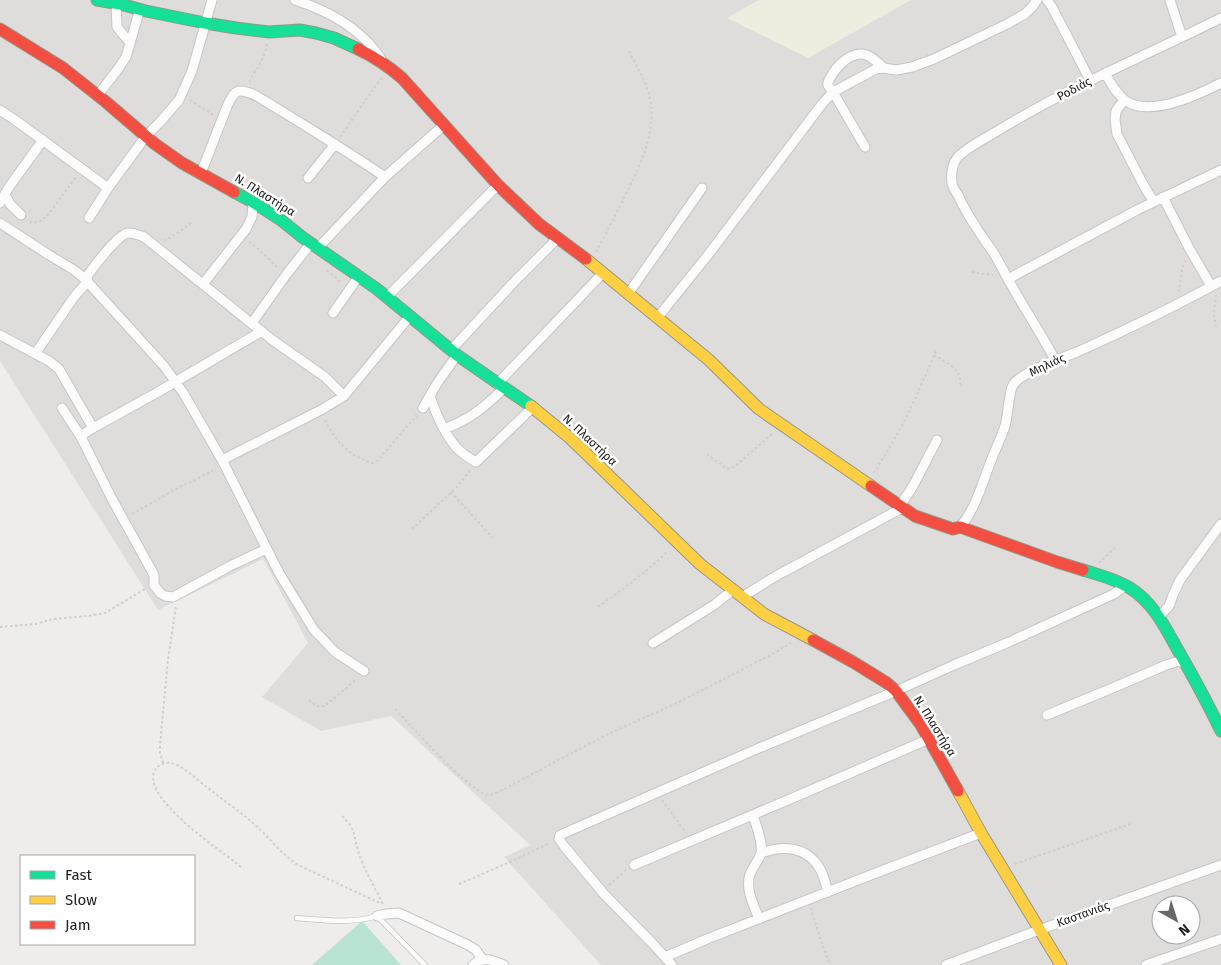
<svg xmlns="http://www.w3.org/2000/svg" width="1221" height="965" font-family="'Fira Sans',sans-serif">
  <rect width="100%" height="100%" fill="#efedeb"/>
  <path fill="#dedddc" fill-rule="evenodd" d="M 0,0 L 1221,0 L 1221,965 L 601,965 L 504,857 L 530,845 L 391,716 L 321,731 L 262,697 L 308,643 L 263,559 L 158,610 L 0,361 ZM 1161,905 L 1191,905 L 1191,935 L 1161,935 Z"/>
  <path fill="#edeedf" d="M 759,0 L 911,0 L 808,58 L 727,18 Z"/>
  <path fill="#b9e3d2" d="M 362,921 L 401,965 L 312,965 Z"/>
  <g fill="none" stroke-linecap="round" stroke-linejoin="round">
    <g stroke="#c6c5c4" stroke-width="6">
      <path id="lane" d="M 297,918 C 324,920 351,924 377,916 L 425,965"/>
    </g>
    <g stroke="#c6c5c4" stroke-width="11">
      <path id="street" d="M 295,0 C 329,11 361,28 381,59
        M 1047,0 L 1052,7 L 1090,80
        M 1170,0 L 1182,37
        M 116,3 L 117,27 L 130,43
        M 1105,73 C 1111,83 1116,94 1126,101 C 1150,117 1198,95 1221,83
        M 98,95 L 118,69 L 126,57 L 140,9
        M 1124,100 L 1116,111 L 1115,120 L 1117,134 L 1144,186 L 1154,202
        M 0,110 L 15,120 L 108,188
        M 865,147 L 833,92 C 832,91 828,86 828,85 C 827,83 829,80 830,78 C 836,67 847,55 860,54 C 869,53 878,63 884,68
        M 201,173 L 228,104 C 231,99 234,91 240,91 C 253,91 267,103 278,109 C 314,131 350,153 385,177
        M 308,178 L 335,144
        M 5,195 L 10,204 L 21,215
        M 1163,197 L 1189,248 L 1211,286
        M 0,203 L 9,187 L 43,140
        M 89,218 L 108,188 L 146,136 L 161,121 L 179,100 L 192,71 L 212,0
        M 0,223 L 49,255 L 74,270 L 85,279 L 164,366 L 184,394 L 222,460 L 279,573 L 314,630 L 335,652 L 364,671
        M 318,248 L 385,177 L 444,125
        M 85,279 C 92,269 117,235 128,233 C 133,233 139,235 144,237 L 271,339 L 325,377 L 344,396
        M 1008,279 L 1137,210 L 1221,170
        M 203,284 L 246,229 L 252,217 L 253,202
        M 628,294 L 702,188
        M 387,297 L 498,185
        M 333,313 L 359,276
        M 658,317 L 708,255 L 822,104 L 833,92 L 876,69 L 884,68 L 896,70 L 912,67 L 934,59 L 1007,24 L 1025,14 L 1033,6 L 1037,0
        M 252,323 L 286,275 L 311,243
        M 0,335 L 49,361 L 59,369 L 93,428
        M 451,350 L 516,280 L 558,238
        M 35,354 L 74,297 L 88,281
        M 1055,360 C 1042,335 1027,313 1013,288 C 1007,278 1001,266 995,255 C 982,236 968,218 959,197 C 957,193 953,188 952,184 C 951,175 952,165 957,158 C 968,146 990,136 1004,127 C 1074,85 1149,54 1221,18
        M 497,384 L 603,273
        M 430,396 C 436,414 444,433 456,447 C 461,453 469,458 476,462 L 533,407
        M 62,408 L 81,437 L 112,499 L 148,564 L 154,575 L 154,585 L 160,593 L 165,596 L 173,597 L 230,566 L 266,549
        M 423,408 L 436,385 L 457,355
        M 444,429 C 469,420 485,407 504,388
        M 81,437 L 85,433 L 93,428 L 158,392 L 262,331
        M 222,460 L 321,410 L 344,396 L 410,316
        M 900,506 L 913,486 L 937,440
        M 960,527 C 976,509 982,483 991,461 C 995,450 1001,438 1005,426 C 1008,416 1009,391 1013,385 C 1021,372 1062,358 1077,352 C 1126,330 1174,307 1221,281
        M 742,597 L 776,576 L 902,508
        M 1159,617 L 1169,606 L 1173,595 L 1180,580 L 1221,524
        M 653,643 L 714,605 L 733,590
        M 1047,715 L 1115,687 L 1166,665 L 1179,661 L 1186,664
        M 753,815 C 756,826 763,841 761,853 C 759,860 753,867 750,874 C 745,890 754,905 759,919
        M 761,853 C 783,845 807,846 820,869 C 824,876 826,885 828,892
        M 634,865 L 795,797 L 929,739
        M 377,916 L 386,914 L 399,913 L 468,945 L 476,950 L 482,959
        M 665,957 L 707,939 L 894,866 L 981,833
        M 473,965 C 482,956 493,960 504,965
        M 672,965 L 654,945 L 604,894 L 564,846 L 559,839 L 560,835 L 759,748 L 896,691 L 954,665 L 1009,642 L 1114,594 L 1125,586
        M 946,965 L 1039,930 L 1221,865
        M 1146,965 L 1221,939"/>
    </g>
    <g stroke="#969883" stroke-width="13">
      <path id="fast" d="M 97,0 L 120,4 L 146,11 L 205,23 L 236,28 L 269,32 L 300,30 L 316,33 L 334,38 L 358,49
        M 234,192 L 253,202 L 281,220 L 302,237 L 377,289 L 457,355 L 531,406
        M 1083,570 C 1099,575 1116,579 1130,588 C 1154,603 1166,629 1179,652 C 1194,678 1208,704 1221,731"/>
    </g>
    <g stroke="#969883" stroke-width="13">
      <path id="slow" d="M 586,259 L 709,360 L 759,409 L 871,486
        M 531,406 L 570,438 L 700,564 L 764,614 L 813,640
        M 958,791 L 981,833 L 1061,965"/>
    </g>
    <g stroke="#969883" stroke-width="13">
      <path id="jam" d="M 0,29 L 63,68 L 106,102 L 155,144 L 182,163 L 234,192
        M 358,49 C 375,57 388,66 402,78 L 498,185 L 539,224 L 586,259
        M 871,486 L 915,516 L 953,529 L 960,527 L 1057,562 L 1083,570
        M 813,640 L 853,662 L 887,683 L 896,691 L 921,725 L 958,791"/>
    </g>
    <path stroke="#d7cbc9" stroke-width="2" stroke-dasharray="2.5 2.5" stroke-linecap="butt" d="M 249,82 C 256,70 265,58 267,44
      M 190,100 L 213,115
      M 340,137 L 382,77
      M 30,221 L 32,223 L 40,221 L 47,216 L 76,177
      M 164,241 L 182,230 L 193,221
      M 249,242 L 255,246 L 279,269
      M 596,252 C 605,236 612,220 621,204 C 636,173 655,140 651,104 C 649,85 637,68 629,51
      M 327,270 L 342,283
      M 972,272 L 993,275
      M 1179,292 L 1182,270 L 1185,260
      M 1216,327 L 1214,314 L 1216,295
      M 934,355 C 947,363 963,369 960,387
      M 325,420 C 335,441 350,457 373,463 L 379,459 L 417,415
      M 707,454 L 727,469 L 734,467 L 772,434
      M 873,473 C 900,436 918,392 936,351
      M 451,492 L 492,537
      M 132,514 L 183,485 L 191,482 L 216,469
      M 412,529 L 458,486 L 470,470
      M 1099,563 L 1115,548
      M 598,607 C 623,589 647,572 668,551
      M 0,627 L 36,624 L 53,619 L 88,616 L 105,613 L 145,589
      M 309,700 L 316,706 L 325,706 L 357,679
      M 395,709 C 410,724 472,796 490,795 C 494,794 500,791 504,789 L 606,735 L 679,702 L 776,652 L 792,642
      M 163,763 L 160,753 L 160,745 L 168,659 L 176,607
      M 662,800 L 686,833
      M 342,816 C 356,828 354,839 359,854 C 365,871 375,888 383,904
      M 1015,864 L 1130,824
      M 241,867 C 224,852 136,796 156,768 C 159,765 165,762 170,763 C 182,764 198,781 208,788 C 223,800 239,811 253,823 C 269,837 281,854 298,865 L 382,904
      M 459,884 L 510,862 L 550,843
      M 609,885 L 626,870
      M 811,908 L 821,941 L 830,965"/>
    <use href="#lane" stroke="#fdfcfc" stroke-width="4.5"/>
    <use href="#street" stroke="#fdfcfc" stroke-width="9"/>
    <use href="#fast" stroke="#16e098" stroke-width="11"/>
    <use href="#slow" stroke="#ffcf43" stroke-width="11"/>
    <use href="#jam" stroke="#f24e42" stroke-width="11"/>
  </g>
  <g text-anchor="middle" dominant-baseline="central" stroke-width="5" stroke-linejoin="round" paint-order="stroke">
    <g font-size="12" fill="#212121" stroke="#fff">
      <text transform="translate(1074 89) rotate(-28)">Ροδιάς</text>
      <text transform="translate(265 195) rotate(32)">Ν. Πλαστήρα</text>
      <text transform="translate(1047 365) rotate(-25)">Μηλιάς</text>
      <text transform="translate(590 440) rotate(43)">Ν. Πλαστήρα</text>
      <text transform="translate(935 726) rotate(58)">Ν. Πλαστήρα</text>
      <text transform="translate(1083 914) rotate(-20)">Καστανιάς</text>
    </g>
  </g>
  <rect x="20" y="855" width="175" height="90" fill="#ffffff" stroke="#a6a6a6"/>
  <rect x="30" y="871" width="25" height="8" fill="#16e098" stroke="#a6a6a6"/>
  <text x="65" y="880" font-size="15" fill="#212121">Fast</text>
  <rect x="30" y="896" width="25" height="8" fill="#ffcf43" stroke="#a6a6a6"/>
  <text x="65" y="905" font-size="15" fill="#212121">Slow</text>
  <rect x="30" y="921" width="25" height="8" fill="#f24e42" stroke="#a6a6a6"/>
  <text x="65" y="930" font-size="15" fill="#212121">Jam</text>
  <g transform="translate(1176 920) rotate(141)"><circle r="24" fill="#ffffff" stroke="#a6a6a6"/>
  <path d="M0-4L9 19L0 12L-9 19Z" fill="#696868"/>
  <text y="-8" font-size="14" font-weight="bold" text-anchor="middle" fill="#212121">N</text>
  </g>
</svg>
